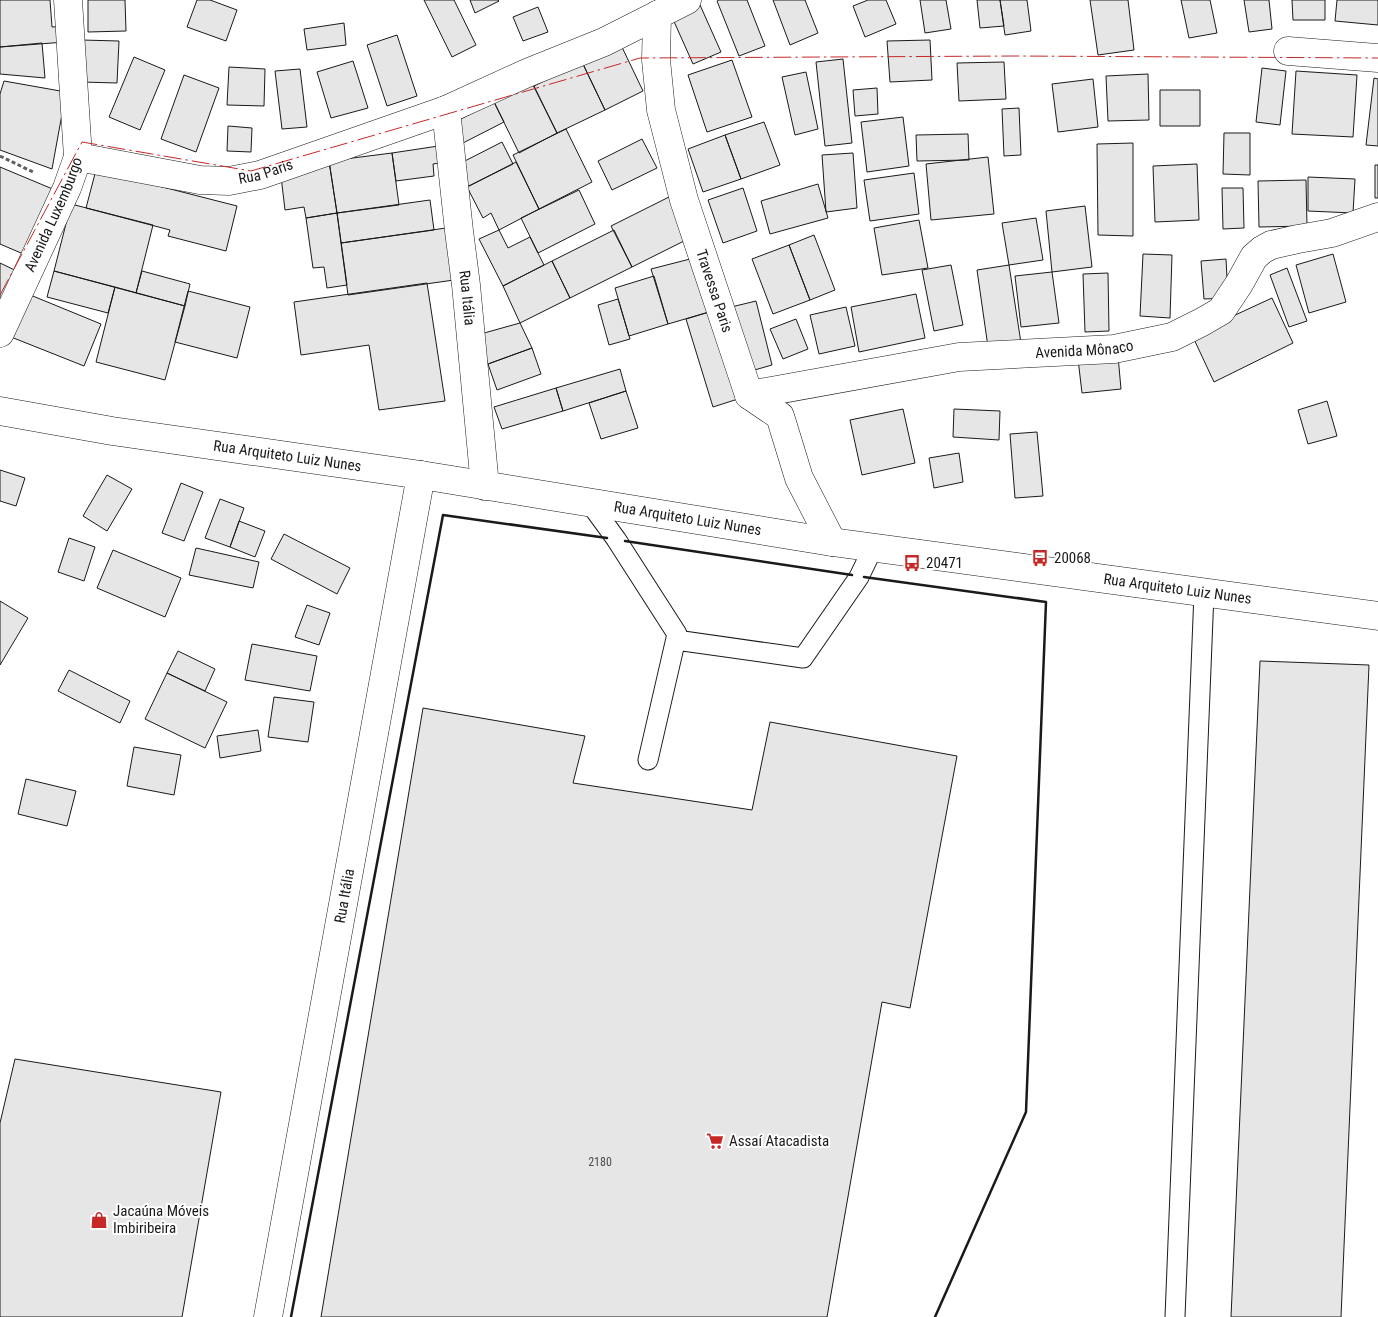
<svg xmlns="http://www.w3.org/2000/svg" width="1378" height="1317" font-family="'Roboto Condensed',sans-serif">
  <rect width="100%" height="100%" fill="#fff"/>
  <path fill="#e6e6e6" stroke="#1a1a1a" d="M 0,0 L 50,0 L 52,27 L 64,26 L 65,42 L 0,47 Z
    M 88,0 L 125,0 L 126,31 L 88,32 Z
    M 197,0 L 210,0 L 237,10 L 226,41 L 187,27 Z
    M 424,0 L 454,0 L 476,45 L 452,57 Z
    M 470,0 L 498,0 L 499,1 L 475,13 Z
    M 719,0 L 747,0 L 765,46 L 739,56 L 717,1 Z
    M 773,0 L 805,0 L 818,33 L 790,45 Z
    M 868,0 L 886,0 L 896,24 L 865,37 L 853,6 Z
    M 920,0 L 946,0 L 951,29 L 925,33 Z
    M 977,0 L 1000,0 L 1004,26 L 980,28 Z
    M 1000,0 L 1027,0 L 1031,31 L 1005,35 Z
    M 1090,0 L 1128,0 L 1134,50 L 1098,55 Z
    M 1181,0 L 1210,0 L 1217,33 L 1189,38 Z
    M 1244,0 L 1269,0 L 1272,29 L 1249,32 Z
    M 1292,0 L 1325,0 L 1325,20 L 1293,20 Z
    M 1337,0 L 1378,0 L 1378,25 L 1335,21 Z
    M 700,5 L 721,52 L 693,64 L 672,17 Z
    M 538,7 L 548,32 L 523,41 L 513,17 Z
    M 344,23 L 346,45 L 307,50 L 304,29 Z
    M 397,35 L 417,96 L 387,106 L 367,45 Z
    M 82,40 L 119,41 L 117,83 L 81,82 Z
    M 930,40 L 932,80 L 890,82 L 887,41 Z
    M 42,43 L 45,78 L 0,74 L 0,47 Z
    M 620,43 L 643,91 L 605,110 L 582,62 Z
    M 134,57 L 165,70 L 140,130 L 109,117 Z
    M 843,59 L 852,143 L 825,146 L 816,62 Z
    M 732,60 L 752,117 L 707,132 L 688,75 Z
    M 353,61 L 368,108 L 331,118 L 317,72 Z
    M 582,62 L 605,110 L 557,133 L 534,86 Z
    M 1004,62 L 1006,99 L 959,101 L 957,63 Z
    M 229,67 L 265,69 L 264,106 L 227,105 Z
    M 1262,68 L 1286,71 L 1280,125 L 1256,122 Z
    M 300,69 L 307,127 L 282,129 L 275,71 Z
    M 1296,71 L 1357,75 L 1353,137 L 1292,134 Z
    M 806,72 L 818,129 L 795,135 L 782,77 Z
    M 1148,74 L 1149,120 L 1108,121 L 1106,76 Z
    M 184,75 L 219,88 L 196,152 L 161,139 Z
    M 1374,78 L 1378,79 L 1378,146 L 1366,145 Z
    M 1093,79 L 1098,127 L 1058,132 L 1052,84 Z
    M 4,81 L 66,92 L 52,169 L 0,150 L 0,94 Z
    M 532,83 L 557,133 L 519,153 L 494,102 Z
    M 877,88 L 878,114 L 855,116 L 853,90 Z
    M 1160,90 L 1200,90 L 1200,126 L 1160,126 Z
    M 494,102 L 504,122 L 461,144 L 451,124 Z
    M 1019,108 L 1021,155 L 1004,156 L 1002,109 Z
    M 903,117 L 909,166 L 867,172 L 861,122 Z
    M 764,122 L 780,165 L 741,179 L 725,135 Z
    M 228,126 L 252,128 L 251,152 L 227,151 Z
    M 566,129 L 592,182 L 539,209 L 513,155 Z
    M 1224,133 L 1250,133 L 1250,175 L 1223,174 Z
    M 968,134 L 969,160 L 917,161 L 916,135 Z
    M 725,135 L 741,179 L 703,192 L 688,149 Z
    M 642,139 L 657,168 L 612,190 L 598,161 Z
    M 502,142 L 513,164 L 467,187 L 457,165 Z
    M 1133,143 L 1133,236 L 1098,235 L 1097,144 Z
    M 445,145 L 447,162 L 433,164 L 434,176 L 396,181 L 392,153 Z
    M 392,153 L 399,205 L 337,213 L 329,161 Z
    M 853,153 L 857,208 L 826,212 L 822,155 Z
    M 988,157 L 994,214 L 931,220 L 926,164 Z
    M 329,161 L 337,213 L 306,218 L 304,207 L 285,210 L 280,168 Z
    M 516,162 L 539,209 L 499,230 L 491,213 L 483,218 L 467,187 Z
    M 1197,164 L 1199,220 L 1155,222 L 1153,166 Z
    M 1375,165 L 1378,165 L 1378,198 L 1375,198 Z
    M 0,167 L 55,190 L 28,256 L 0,244 Z
    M 96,170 L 237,206 L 226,251 L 168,236 L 170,230 L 86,208 Z
    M 914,173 L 919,214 L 870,221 L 864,180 Z
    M 1308,177 L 1355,179 L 1353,213 L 1308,211 Z
    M 1306,180 L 1307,226 L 1259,227 L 1258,181 Z
    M 818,184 L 828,218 L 770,234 L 761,201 Z
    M 743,188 L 757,231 L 723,243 L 708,200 Z
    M 1222,188 L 1243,188 L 1244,228 L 1223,229 Z
    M 579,190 L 595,224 L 538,253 L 521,218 Z
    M 669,197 L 690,238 L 632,267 L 611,226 Z
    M 430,200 L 434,230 L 341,243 L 337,213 Z
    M 71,204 L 153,225 L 136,293 L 54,271 Z
    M 1085,206 L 1092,267 L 1052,272 L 1046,211 Z
    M 337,213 L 347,285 L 327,288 L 324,267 L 313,268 L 306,218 Z
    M 1036,218 L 1043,260 L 1009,265 L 1002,223 Z
    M 919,220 L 928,268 L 882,275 L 874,228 Z
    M 453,227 L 461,279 L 348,295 L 341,243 Z
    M 499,230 L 508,248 L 530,237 L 544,265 L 503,286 L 479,239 Z
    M 614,230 L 632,267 L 570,298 L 552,261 Z
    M 814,235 L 835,290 L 810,300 L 789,245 Z
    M 789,245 L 810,300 L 773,314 L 752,259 Z
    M 1143,254 L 1172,255 L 1170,318 L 1140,316 Z
    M 1333,254 L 1346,302 L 1309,313 L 1296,265 Z
    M 694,258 L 709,312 L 668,324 L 651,269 Z
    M 1226,259 L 1228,298 L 1204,299 L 1201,261 Z
    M 552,261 L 570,298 L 520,323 L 503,286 Z
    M 0,263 L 25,275 L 0,314 Z
    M 951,265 L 963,325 L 934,331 L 922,270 Z
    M 1009,265 L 1021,343 L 988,347 L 977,270 Z
    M 1287,268 L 1307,321 L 1289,327 L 1270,275 Z
    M 54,271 L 115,287 L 108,313 L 47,297 Z
    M 142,271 L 190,284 L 185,306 L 136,293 Z
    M 1052,272 L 1059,323 L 1021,327 L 1015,276 Z
    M 1108,273 L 1109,331 L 1085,332 L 1083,274 Z
    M 654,276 L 668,324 L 629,336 L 615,288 Z
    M 427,283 L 445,401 L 379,410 L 369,345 L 301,355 L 294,302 Z
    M 115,287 L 185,306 L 165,380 L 96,362 Z
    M 188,291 L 250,307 L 237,358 L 175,342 Z
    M 23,292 L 101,324 L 84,366 L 6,335 Z
    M 916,294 L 925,338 L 859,352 L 851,307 Z
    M 1272,298 L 1293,343 L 1214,382 L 1192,335 Z
    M 618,299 L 630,339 L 609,345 L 598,305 Z
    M 756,301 L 772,365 L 744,373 L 727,308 Z
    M 846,307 L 855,346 L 819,354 L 810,315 Z
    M 709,312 L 741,398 L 713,407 L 686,319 Z
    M 796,319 L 808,349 L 783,359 L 770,329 Z
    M 520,323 L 532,348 L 488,364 L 477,335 Z
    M 532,348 L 541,374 L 497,390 L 488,364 Z
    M 1118,356 L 1121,389 L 1082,393 L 1078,359 Z
    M 620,369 L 626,391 L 563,411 L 556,388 Z
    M 556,388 L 563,411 L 502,429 L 494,407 Z
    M 626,391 L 638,428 L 601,439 L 589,403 Z
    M 1327,401 L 1337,436 L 1308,444 L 1298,410 Z
    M 903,409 L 915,463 L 862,475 L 850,420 Z
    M 954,409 L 1000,411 L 999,440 L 953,437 Z
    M 1037,432 L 1043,496 L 1015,498 L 1010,434 Z
    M 959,453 L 963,482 L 934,488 L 929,458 Z
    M 0,470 L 25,478 L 16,506 L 0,501 Z
    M 107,475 L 132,489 L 107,531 L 83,516 Z
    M 181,483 L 203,492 L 184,541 L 162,533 Z
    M 220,499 L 244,508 L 230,547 L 205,538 Z
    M 239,521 L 265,531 L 255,557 L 230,547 Z
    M 284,534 L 350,568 L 337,594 L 271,559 Z
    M 69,538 L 95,547 L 84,581 L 58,572 Z
    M 196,548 L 259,562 L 253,588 L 189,575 Z
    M 113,550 L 181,578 L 165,617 L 97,588 Z
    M 0,601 L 28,618 L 0,665 Z
    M 307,605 L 330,613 L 319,645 L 295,637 Z
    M 252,644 L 317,656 L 310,691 L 245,680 Z
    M 178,651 L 215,669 L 205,691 L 167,673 Z
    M 1260,661 L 1369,665 L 1341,1317 L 1231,1317 Z
    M 69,670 L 130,701 L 120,723 L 58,691 Z
    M 167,673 L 227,702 L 205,748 L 145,719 Z
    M 274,697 L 314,702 L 308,742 L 268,737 Z
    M 423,708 L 585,736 L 573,783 L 752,810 L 770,722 L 957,756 L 910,1008 L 882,1002 L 827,1317 L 321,1317 Z
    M 258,730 L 261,751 L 220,758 L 217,736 Z
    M 134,747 L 181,755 L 174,795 L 127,786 Z
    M 26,779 L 76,791 L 67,826 L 18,814 Z
    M 15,1059 L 221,1092 L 182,1317 L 0,1317 L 0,1123 Z"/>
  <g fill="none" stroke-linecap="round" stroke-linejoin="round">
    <g stroke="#1a1a1a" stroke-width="21">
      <path id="lane" d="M 589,502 L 616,539 L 677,634 L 648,760
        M 676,640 L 803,658 L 859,577 L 873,548
        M 1175,1317 L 1204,593"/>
    </g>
    <g stroke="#1a1a1a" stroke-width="29">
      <g id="street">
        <path id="s1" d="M 657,15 L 656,60 L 661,110 L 684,200 L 749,395 L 780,416 L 799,478 L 832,542"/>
        <path d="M 1288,51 L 1378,58"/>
        <path id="s2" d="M 446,110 L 459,231 L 466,285 L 485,486"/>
        <path id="s3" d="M 78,157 L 200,180 L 229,181 L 260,175 L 446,110 L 527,73 L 604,42 L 687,0"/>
        <path id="s4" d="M 0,333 L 67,188 L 78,157 L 68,0"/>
        <path id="s5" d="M 749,395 L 959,357 L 1114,349 L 1172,337 L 1202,322 L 1221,311 L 1239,284 L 1254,257 L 1262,250 L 1271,245 L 1298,239 L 1332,233 L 1378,217"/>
        <path id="s6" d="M 268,1317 L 421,475"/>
      </g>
    </g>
    <g stroke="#1a1a1a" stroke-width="29">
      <g id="secondary">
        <path id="s7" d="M 0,411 L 112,431 L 421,475 L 832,542 L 1378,616"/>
      </g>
    </g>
    <path stroke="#5f5f5f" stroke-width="3" stroke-dasharray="4 2.5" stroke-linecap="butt" d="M 0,156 L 35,173"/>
    <use href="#lane" stroke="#fff" stroke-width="19"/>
    <use href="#street" stroke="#fff" stroke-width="28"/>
    <use href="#secondary" stroke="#fff" stroke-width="28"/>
    <path stroke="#1a1a1a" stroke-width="2.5" d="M 625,541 L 852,575
      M 864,577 L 1046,602 L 1026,1112 L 935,1317
      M 291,1317 L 443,515 L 607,538"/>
    <path stroke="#c62828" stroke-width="1" stroke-dasharray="18 4 2.5 4" stroke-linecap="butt" d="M 0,295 L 82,142 L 251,171 L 640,58 L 1015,56 L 1378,58"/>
  </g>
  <defs>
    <g id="bus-bare" transform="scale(1.35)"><path d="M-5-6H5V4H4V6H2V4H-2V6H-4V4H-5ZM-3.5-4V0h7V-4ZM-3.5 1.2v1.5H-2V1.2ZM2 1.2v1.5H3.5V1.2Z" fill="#c62828" stroke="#fff" stroke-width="2.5" paint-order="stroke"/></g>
    <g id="supermarket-bare" transform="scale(1.35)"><path d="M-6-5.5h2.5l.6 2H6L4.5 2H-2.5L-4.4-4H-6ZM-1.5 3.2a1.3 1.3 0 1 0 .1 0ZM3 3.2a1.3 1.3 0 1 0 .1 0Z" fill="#c62828" stroke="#fff" stroke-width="2.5" paint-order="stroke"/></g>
    <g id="shop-bare" transform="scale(1.35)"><path d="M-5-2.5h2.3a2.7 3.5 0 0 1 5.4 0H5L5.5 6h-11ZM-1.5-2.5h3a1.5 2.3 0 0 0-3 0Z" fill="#c62828" stroke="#fff" stroke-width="2.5" paint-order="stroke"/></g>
  </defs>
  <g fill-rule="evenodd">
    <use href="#bus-bare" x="1040" y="558"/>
    <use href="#bus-bare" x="912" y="563"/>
    <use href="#supermarket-bare" x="715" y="1141"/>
    <use href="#shop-bare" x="99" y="1220"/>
  </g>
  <g text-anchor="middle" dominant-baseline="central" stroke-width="4" stroke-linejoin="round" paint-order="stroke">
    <g font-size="12" fill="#4d4d4d">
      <text x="600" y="1162">2180</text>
    </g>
    <g font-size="15" fill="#1a1a1a" stroke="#fff">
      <text stroke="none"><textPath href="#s3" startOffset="191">Rua Paris</textPath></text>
      <text stroke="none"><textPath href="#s4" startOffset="130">Avenida Luxemburgo</textPath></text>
      <text stroke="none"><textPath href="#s1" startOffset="284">Travessa Paris</textPath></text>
      <text stroke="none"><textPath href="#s2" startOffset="189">Rua Itália</textPath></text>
      <text stroke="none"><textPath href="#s5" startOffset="339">Avenida Mônaco</textPath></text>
      <text stroke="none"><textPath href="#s7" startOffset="291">Rua Arquiteto Luiz Nunes</textPath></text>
      <text stroke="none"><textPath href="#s7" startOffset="696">Rua Arquiteto Luiz Nunes</textPath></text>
      <text stroke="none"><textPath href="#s7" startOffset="1191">Rua Arquiteto Luiz Nunes</textPath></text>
      <text stroke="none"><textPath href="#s6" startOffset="428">Rua Itália</textPath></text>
    </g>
    <g font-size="15" fill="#1a1a1a" stroke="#fff" text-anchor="start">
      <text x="1054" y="558">20068</text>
      <text x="926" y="563">20471</text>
      <text x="729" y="1141">Assaí Atacadista</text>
      <text x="113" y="1211">Jacaúna Móveis<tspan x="113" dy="17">Imbiribeira</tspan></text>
    </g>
  </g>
</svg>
